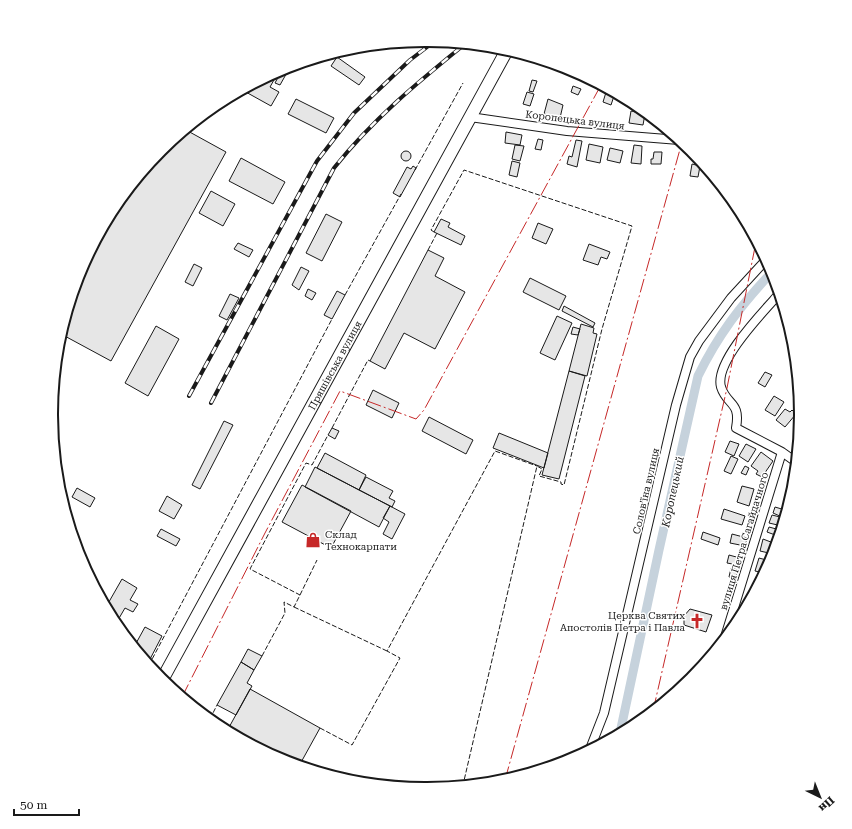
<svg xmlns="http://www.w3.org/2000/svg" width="852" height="829" font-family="'Roboto Serif',serif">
  <rect width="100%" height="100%" fill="#fff"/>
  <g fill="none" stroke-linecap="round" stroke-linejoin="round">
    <path stroke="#c6d2dc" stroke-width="9" d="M 620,733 L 659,550 L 698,376 C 718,335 741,305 772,272"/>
  </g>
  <path fill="#e6e6e6" stroke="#1a1a1a" d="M 337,57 L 365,77 L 359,85 L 331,66 Z
    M 286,67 L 289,69 L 280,85 L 275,83 L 283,68 Z
    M 279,71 L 270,87 L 279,92 L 271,106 L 244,91 L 259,81 L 262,83 L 265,78 Z
    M 532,80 L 537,81 L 533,92 L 529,91 Z
    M 573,86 L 581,89 L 578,95 L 571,92 Z
    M 607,89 L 615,93 L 611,105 L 603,102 Z
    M 527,92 L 534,94 L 530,106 L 523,104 Z
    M 296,99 L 334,118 L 326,133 L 288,114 Z
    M 548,99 L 563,105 L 560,118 L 544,114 Z
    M 631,111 L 645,114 L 643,125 L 629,123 Z
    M 186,130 L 226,152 L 111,361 L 61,334 L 80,271 L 115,206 L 161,150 Z
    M 506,132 L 522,135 L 520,145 L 505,143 Z
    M 538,139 L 543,140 L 541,150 L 535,149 Z
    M 576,140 L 582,141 L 577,167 L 567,164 L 569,156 L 572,157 Z
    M 589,144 L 603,147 L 600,163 L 586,160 Z
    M 515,145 L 524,146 L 520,161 L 512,159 Z
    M 634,145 L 642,146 L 641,164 L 631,163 Z
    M 610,148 L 623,151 L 620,163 L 607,160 Z
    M401 156a5 5 0 1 1 10 0a5 5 0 1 1-10 0Z
    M 654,152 L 662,152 L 661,164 L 651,164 L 651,159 L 653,159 Z
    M 241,158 L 285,182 L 273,204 L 229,181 Z
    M 512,161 L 520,163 L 517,177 L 509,175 Z
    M 692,164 L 700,166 L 698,177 L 690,176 Z
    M 413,166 L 416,168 L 400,197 L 393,193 L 407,167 L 411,169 Z
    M 211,191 L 235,204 L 223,226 L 199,213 Z
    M 326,214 L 342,222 L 322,261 L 306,253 Z
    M 441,219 L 450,223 L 448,227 L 465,236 L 461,245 L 434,232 Z
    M 538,223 L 553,229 L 546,244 L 532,238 Z
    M 238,243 L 253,250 L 249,257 L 234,249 Z
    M 589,244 L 610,252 L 607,259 L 601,257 L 598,265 L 583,260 Z
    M 428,250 L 444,258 L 435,276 L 465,292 L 435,349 L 404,333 L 385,369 L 370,361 Z
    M 194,264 L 202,268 L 193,286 L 185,282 Z
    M 301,267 L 309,271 L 299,290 L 292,285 Z
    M 530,278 L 566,296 L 559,310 L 523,292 Z
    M 308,289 L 316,293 L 312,300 L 305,296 Z
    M 337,291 L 345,295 L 332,319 L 324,315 Z
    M 230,294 L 239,298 L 227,320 L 219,316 Z
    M 564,306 L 595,323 L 593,327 L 562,311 Z
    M 557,316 L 572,323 L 555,360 L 540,353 Z
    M 581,324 L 594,328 L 593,333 L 597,334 L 587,376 L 569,371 Z
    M 156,326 L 179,339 L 148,396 L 125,383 Z
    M 573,327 L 580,329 L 578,335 L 571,334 Z
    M 569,371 L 585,376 L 559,479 L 542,475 Z
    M 765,372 L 772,375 L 765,387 L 758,383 Z
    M 373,390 L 399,403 L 392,418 L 366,405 Z
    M 774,396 L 784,402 L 775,416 L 765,410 Z
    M 785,409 L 790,412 L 792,410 L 796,414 L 785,427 L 776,420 Z
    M 429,417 L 473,440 L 466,454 L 422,431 Z
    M 224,421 L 233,425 L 200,489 L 192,485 Z
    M 332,428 L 339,431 L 335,439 L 328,435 Z
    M 499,433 L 548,453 L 544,468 L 493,448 Z
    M 730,441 L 739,444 L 734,456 L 725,452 Z
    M 746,444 L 756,449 L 748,462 L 739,456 Z
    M 761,452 L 773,461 L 762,477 L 756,474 L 758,471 L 751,466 Z
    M 325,453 L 366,475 L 359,490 L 317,468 Z
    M 731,456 L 738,459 L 731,474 L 724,471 Z
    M 745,466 L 749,468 L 746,475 L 741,473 Z
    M 315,467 L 390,506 L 379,527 L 305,487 Z
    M 366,477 L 393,491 L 389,498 L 395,501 L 392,507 L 359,490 Z
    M 793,482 L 793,488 L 790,499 L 788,499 L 789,494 L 786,493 L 788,484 L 792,485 Z
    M 302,485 L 351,511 L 331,548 L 282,522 Z
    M 742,486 L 754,489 L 749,506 L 737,502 Z
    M 77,488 L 95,498 L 90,507 L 72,497 Z
    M 167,496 L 182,505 L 174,519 L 159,511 Z
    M 390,506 L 405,514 L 392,539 L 383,534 L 389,522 L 383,518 Z
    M 775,507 L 785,510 L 782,517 L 773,513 Z
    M 724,509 L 745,516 L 742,525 L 721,519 Z
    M 772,515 L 784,518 L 782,526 L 769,523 Z
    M 769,527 L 780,530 L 778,536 L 767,532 Z
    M 161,529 L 180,539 L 176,546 L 157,536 Z
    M 703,532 L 720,538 L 718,545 L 701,539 Z
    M 732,534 L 747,538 L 745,546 L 730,543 Z
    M 763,539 L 776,544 L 773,554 L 760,551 Z
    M 729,555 L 740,558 L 738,565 L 727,563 Z
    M 759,558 L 770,561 L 764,573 L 755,571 Z
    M 731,568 L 738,570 L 735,579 L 729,577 Z
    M 122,579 L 137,588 L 130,600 L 138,604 L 133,612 L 125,608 L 118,620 L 111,615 L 106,607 Z
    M 690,609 L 712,615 L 706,632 L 684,625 L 684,616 Z
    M 145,627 L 162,636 L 148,663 L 134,647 Z
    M 248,649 L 262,656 L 254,670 L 241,662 Z
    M 241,662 L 254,670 L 247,683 L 252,686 L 236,715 L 217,705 Z
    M 250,689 L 320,728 L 299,766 L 282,760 L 227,731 Z"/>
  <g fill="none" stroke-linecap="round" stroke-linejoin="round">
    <g stroke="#1a1a1a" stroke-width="10">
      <path id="minor" d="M 470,117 L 567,131 L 679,140
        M 779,294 C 763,312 714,362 721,387 C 727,406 741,401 736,428 L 782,452 L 796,462
        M 725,637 L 782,452
        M 590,749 L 604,713 L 676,405 L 690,357 L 699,341 L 731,298 L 766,260"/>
    </g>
    <g stroke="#1a1a1a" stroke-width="14">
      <g id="primary">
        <path id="s1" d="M 162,680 L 507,50"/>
      </g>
    </g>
    <use href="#minor" stroke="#fff" stroke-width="8"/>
    <use href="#primary" stroke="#fff" stroke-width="12"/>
    <g stroke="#1a1a1a" stroke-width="4">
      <path id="rail" d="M 189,396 L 317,161 L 354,113 L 410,60 L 435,41
        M 211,403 L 334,168 C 372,120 418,82 465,44"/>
    </g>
    <use href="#rail" stroke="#fff" stroke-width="2.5" stroke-dasharray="8" stroke-linecap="butt"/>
    <path stroke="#1a1a1a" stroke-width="1" stroke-dasharray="5 2" stroke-linecap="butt" d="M 415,170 L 463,83
      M 434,232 L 431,230 L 464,170 L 632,226 L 602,329 L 564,485 L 561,484 L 561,482 L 539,476 L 542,469 L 537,466 L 463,785
      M 428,250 L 437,233
      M 345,295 L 401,194
      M 332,428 L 368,360 L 370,361
      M 300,595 L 317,560
      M 294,607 L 387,651
      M 262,656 L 285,613 L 284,602 L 294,607 L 300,595 L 250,569 L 306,463 L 312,465 L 328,435
      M 149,665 L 332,319
      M 210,719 L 217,705
      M 320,728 L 352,745 L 400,658 L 387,651 L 495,451 L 537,466"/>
    <path stroke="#c62828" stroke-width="1" stroke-dasharray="14 3 2 3" stroke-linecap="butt" d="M 182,697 L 265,533 L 340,391 L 416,419 L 424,410 L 601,85
      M 653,711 L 727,388 L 756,242
      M 505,780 L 682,142"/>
  </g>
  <defs>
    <g id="shop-bare" transform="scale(1.2)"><path d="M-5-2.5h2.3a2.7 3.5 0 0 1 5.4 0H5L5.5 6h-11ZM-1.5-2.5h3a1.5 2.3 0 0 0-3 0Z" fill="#c62828" stroke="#fff" stroke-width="2.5" paint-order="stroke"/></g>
    <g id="church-bare" transform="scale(1.2)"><path d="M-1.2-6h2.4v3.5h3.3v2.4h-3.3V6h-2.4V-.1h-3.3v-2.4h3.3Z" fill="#c62828" stroke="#fff" stroke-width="2.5" paint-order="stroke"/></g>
  </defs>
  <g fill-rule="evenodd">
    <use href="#shop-bare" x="313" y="540"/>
    <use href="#church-bare" x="697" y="621"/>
  </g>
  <g text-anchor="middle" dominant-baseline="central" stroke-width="3" stroke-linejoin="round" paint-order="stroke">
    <g font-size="10" fill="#1a1a1a" stroke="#fff">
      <text transform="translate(575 120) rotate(7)">Коропецька вулиця</text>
      <text stroke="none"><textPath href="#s1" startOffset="359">Пряшівська вулиця</textPath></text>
      <text transform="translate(646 491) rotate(-77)">Соловʼїна вулиця</text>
      <text transform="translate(744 541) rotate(-73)">вулиця Петра Сагайдачного</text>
    </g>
    <g font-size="10" fill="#1a1a1a" stroke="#fff" text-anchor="start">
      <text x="325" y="534">Склад<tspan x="325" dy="12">Технокарпати</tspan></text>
      <text x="685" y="615" text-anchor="end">Церква Святих<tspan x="685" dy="12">Апостолів Петра і Павла</tspan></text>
    </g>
    <g font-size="11" font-style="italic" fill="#1a1a1a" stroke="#fff">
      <text transform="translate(673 492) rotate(-78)">Коропецький</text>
    </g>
  </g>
  <path d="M0 0H852V829H0ZM425 47H427A367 367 0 0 1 794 414V415A367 367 0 0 1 427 782H425A367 367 0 0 1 58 415V414A367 367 0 0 1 425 47Z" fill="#fff" fill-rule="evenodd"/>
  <path fill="none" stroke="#1a1a1a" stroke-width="2" d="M425 47H427A367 367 0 0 1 794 414V415A367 367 0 0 1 427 782H425A367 367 0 0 1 58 415V414A367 367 0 0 1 425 47Z"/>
  <g transform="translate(820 797) rotate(137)" stroke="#ffffff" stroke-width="3" paint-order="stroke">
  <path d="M0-3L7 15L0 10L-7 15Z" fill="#1a1a1a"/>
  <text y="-6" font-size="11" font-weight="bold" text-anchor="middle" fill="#1a1a1a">Пн</text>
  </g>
  <path d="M14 809v6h65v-6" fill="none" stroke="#1a1a1a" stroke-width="2"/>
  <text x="20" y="809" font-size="12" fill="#1a1a1a" stroke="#ffffff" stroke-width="3" paint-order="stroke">50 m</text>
</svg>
